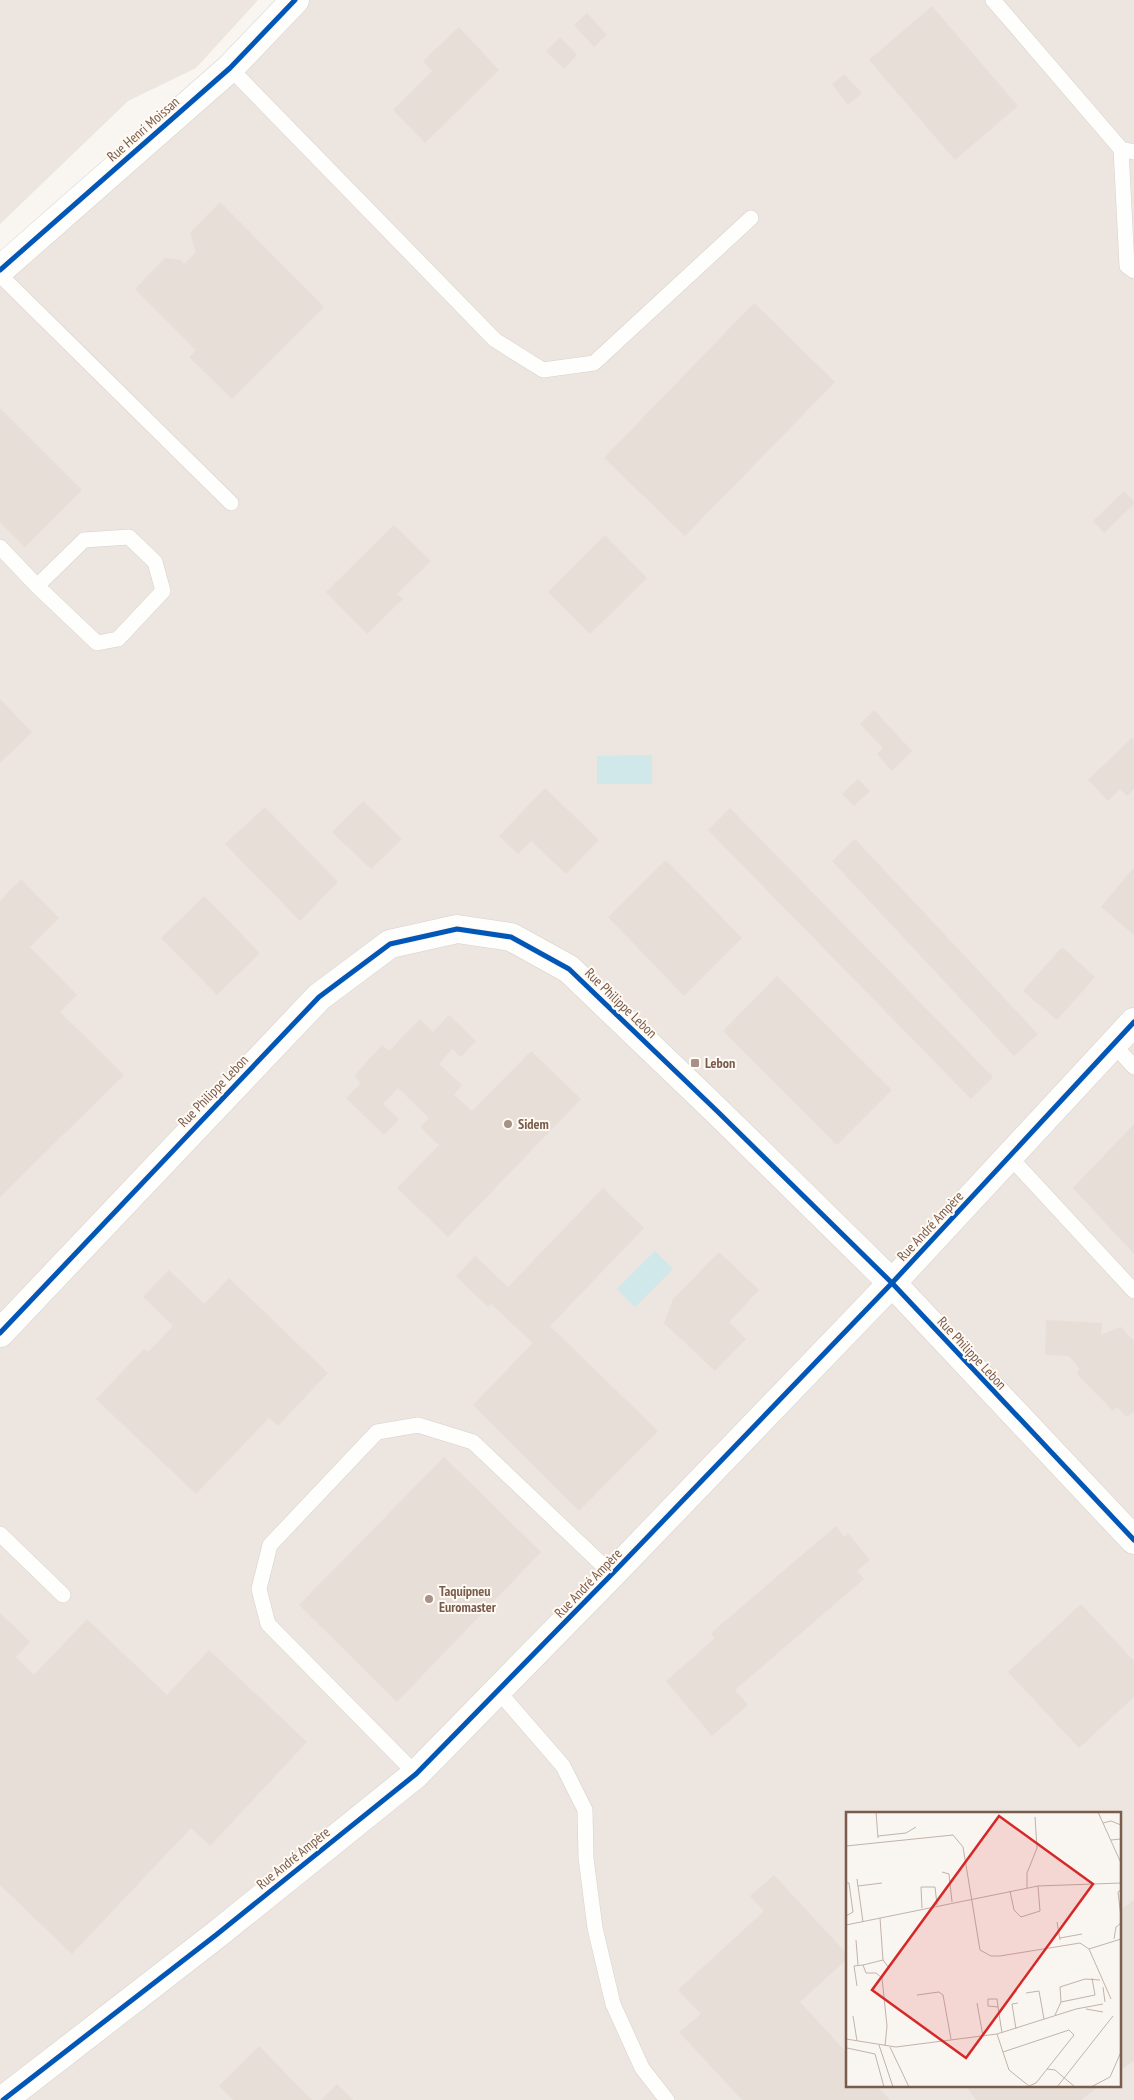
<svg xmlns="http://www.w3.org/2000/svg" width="1134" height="2100" font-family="'PT Sans Narrow',sans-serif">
  <rect width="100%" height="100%" fill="#f9f5f0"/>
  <path fill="#ede5e0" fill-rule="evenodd" d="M 0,0 L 258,0 L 196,68 L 128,101 L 0,224 Z
    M 277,0 L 1134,0 L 1134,2100 L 0,2100 L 0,279 ZM 848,1814 L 1120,1814 L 1120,2086 L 848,2086 Z"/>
  <path fill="#d0e8ea" d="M 652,755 L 652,784 L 597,784 L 597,756 Z
    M 655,1251 L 673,1269 L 635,1307 L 617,1289 Z"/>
  <path fill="#e6ded7" d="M 932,6 L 1018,106 L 955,160 L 869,60 Z
    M 587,13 L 607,35 L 594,47 L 574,25 Z
    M 459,27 L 499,70 L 425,143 L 393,110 L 432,71 L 423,61 Z
    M 560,37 L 577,55 L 564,69 L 546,51 Z
    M 844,74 L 862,93 L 848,105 L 832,84 Z
    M 220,202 L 324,307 L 232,399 L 189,357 L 196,350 L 135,289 L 165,258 L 181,260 L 184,264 L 196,252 L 190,233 Z
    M 754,303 L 835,382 L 685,536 L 604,458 Z
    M 0,408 L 82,490 L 25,547 L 0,522 Z
    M 1124,491 L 1134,501 L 1134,504 L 1104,533 L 1093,521 Z
    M 394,525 L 431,561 L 397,594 L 403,599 L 367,634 L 326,592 Z
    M 605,535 L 647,578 L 590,634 L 548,592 Z
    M 0,699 L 32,732 L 0,763 Z
    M 874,710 L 912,751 L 892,771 L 877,754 L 883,748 L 860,724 Z
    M 1132,738 L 1134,740 L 1134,789 L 1127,796 L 1120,789 L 1108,801 L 1088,780 Z
    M 858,779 L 870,791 L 854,806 L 842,794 Z
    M 545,788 L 599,840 L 566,874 L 531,841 L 518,854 L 499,836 Z
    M 363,801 L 402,839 L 371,869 L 332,832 Z
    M 265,807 L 338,882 L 300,921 L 225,844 Z
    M 730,808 L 993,1077 L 971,1099 L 708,830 Z
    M 855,839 L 1038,1034 L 1014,1056 L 832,861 Z
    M 666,860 L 742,938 L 684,996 L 608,917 Z
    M 1134,867 L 1134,932 L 1133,934 L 1101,907 Z
    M 21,879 L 59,918 L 30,947 L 77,995 L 60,1012 L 124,1075 L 0,1197 L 0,901 Z
    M 204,896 L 260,953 L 217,995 L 161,938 Z
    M 1062,947 L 1095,977 L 1057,1020 L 1023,991 Z
    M 777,976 L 892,1090 L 837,1145 L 723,1031 Z
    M 449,1015 L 476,1041 L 461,1057 L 452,1049 L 439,1064 L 462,1085 L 454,1095 L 472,1111 L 531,1051 L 581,1099 L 448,1237 L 397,1188 L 439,1145 L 420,1127 L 429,1118 L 398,1088 L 383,1104 L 399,1119 L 384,1135 L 346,1098 L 361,1083 L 354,1076 L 382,1045 L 389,1051 L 420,1019 L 433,1032 Z
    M 1134,1124 L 1134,1254 L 1073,1188 Z
    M 603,1188 L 644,1228 L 550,1326 L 658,1431 L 579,1511 L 473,1405 L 533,1343 L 491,1304 L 488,1307 L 456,1276 L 475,1256 L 508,1287 Z
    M 719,1252 L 759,1290 L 729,1322 L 746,1339 L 715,1371 L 664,1323 L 673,1299 Z
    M 169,1270 L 204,1304 L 229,1278 L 328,1373 L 278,1426 L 269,1418 L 196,1494 L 96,1399 L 144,1349 L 148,1352 L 173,1326 L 143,1297 Z
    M 1046,1320 L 1102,1323 L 1101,1335 L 1121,1327 L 1134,1341 L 1134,1411 L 1127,1417 L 1117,1407 L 1113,1411 L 1077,1374 L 1079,1368 L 1069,1356 L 1045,1355 Z
    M 444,1457 L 541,1552 L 397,1702 L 299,1605 Z
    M 836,1526 L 844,1537 L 848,1533 L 870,1560 L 857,1571 L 864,1579 L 735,1690 L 748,1705 L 712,1736 L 666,1681 L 715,1638 L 711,1633 Z
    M 1081,1604 L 1134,1661 L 1134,1697 L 1079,1748 L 1008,1672 Z
    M 0,1613 L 30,1642 L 16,1657 L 34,1675 L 87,1619 L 167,1695 L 209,1650 L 307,1742 L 210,1846 L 191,1828 L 72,1954 L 0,1885 Z
    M 774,1875 L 848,1955 L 848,1958 L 800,2002 L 848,2054 L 848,2086 L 877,2086 L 890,2100 L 742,2100 L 679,2032 L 701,2014 L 678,1990 L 764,1911 L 750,1896 Z
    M 1134,1900 L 1134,2060 L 1120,2071 L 1120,1910 Z
    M 259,2046 L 312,2100 L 233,2100 L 219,2086 Z
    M 337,2084 L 353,2100 L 321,2100 Z
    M 966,2086 L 1099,2086 L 1081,2100 L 976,2100 Z"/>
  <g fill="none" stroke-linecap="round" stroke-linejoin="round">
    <g stroke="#d7d1cb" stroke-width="16">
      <path id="service" d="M 993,0 L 1121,149 L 1134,152
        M 230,68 L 495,340 L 543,370 L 594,363 L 751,218
        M 1121,149 L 1127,266 L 1134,271
        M 0,275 L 231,503
        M 0,547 L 37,586 L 97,643 L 118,639 L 163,591 L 155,562 L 129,537 L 84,540 L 37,586
        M 1114,1045 L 1134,1067
        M 1010,1157 L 1134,1291
        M 0,1534 L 63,1595
        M 498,1691 L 563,1766 L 585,1810 L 586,1858 L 595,1928 L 613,2004 L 642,2068 L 667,2100
        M 416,1774 L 268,1624 L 259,1589 L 270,1545 L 377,1432 L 418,1425 L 473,1442 L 612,1574"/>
    </g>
    <g stroke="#d7d1cb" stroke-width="29">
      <path id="minor" d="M 0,270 L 230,68 L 295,0
        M 0,1333 L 319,997 L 390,944 L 457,929 L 511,937 L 569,969 L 717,1111 L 892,1283 L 1134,1540
        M 3,2100 L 216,1935 L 416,1774 L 612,1574 L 892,1283 L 1134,1022"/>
    </g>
    <use href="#service" stroke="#fefefd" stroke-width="15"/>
    <use href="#minor" stroke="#fefefd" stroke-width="28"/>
    <g stroke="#fffaf3" stroke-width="8">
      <path id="cycleway" d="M 0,270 L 230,68 L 295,0
        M 0,1333 L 319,997 L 390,944 L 457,929 L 511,937 L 569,969 L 717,1111 L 892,1283 L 1134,1540
        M 3,2100 L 216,1935 L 416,1774 L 612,1574 L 892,1283 L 1134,1022"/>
    </g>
    <use href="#cycleway" stroke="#0057b8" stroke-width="5"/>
  </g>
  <g fill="#a69286" stroke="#fffaf3" stroke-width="2">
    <rect x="690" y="1058" width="10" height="10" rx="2.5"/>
    <circle cx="508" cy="1124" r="5"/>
    <circle cx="429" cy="1599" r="5"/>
  </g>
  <g text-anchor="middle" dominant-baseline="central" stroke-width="4" stroke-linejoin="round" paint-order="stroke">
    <g font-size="14" fill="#7a5c4d" stroke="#fffaf3">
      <text transform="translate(143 129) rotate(-41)">Rue Henri Moissan</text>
      <text transform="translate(621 1003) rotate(44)">Rue Philippe Lebon</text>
      <text transform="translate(213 1091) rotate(-46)">Rue Philippe Lebon</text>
      <text transform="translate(930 1226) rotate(-47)">Rue André Ampère</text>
      <text transform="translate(972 1353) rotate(47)">Rue Philippe Lebon</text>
      <text transform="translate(588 1583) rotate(-46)">Rue André Ampère</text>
      <text transform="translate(293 1858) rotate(-39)">Rue André Ampère</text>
    </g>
    <g font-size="14" font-weight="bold" fill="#7a5c4d" stroke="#fffaf3" text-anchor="start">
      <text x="705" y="1063">Lebon</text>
      <text x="518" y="1124">Sidem</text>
      <text x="439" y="1591">Taquipneu<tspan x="439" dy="16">Euromaster</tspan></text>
    </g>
  </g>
  <g transform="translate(846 1812)">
    <rect width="275" height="275" fill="#f9f5f0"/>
    <path fill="none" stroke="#c2b3aa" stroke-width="1" d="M 30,0 L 32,26M 252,0 L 275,51M 257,11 L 265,9 L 275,13M 32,24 L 60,21 L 70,15M 265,28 L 275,27 L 275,20M 0,34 L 107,23 L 117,35 L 134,138 L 145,144 L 154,144 L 234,131 L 243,137 L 265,187M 96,60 L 103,62 L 106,90M 11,67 L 17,110M 0,71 L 3,71 L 7,100 L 0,104M 12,74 L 36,71M 181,76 L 181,61 L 191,36 L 189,5M 275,78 L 272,80 L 275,105M 164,79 L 168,98 L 175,105 L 194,99 L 192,74M 76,96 L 75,75 L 89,75 L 91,93M 34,106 L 37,148M 211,110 L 214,128M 0,113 L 192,74 L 275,71M 214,126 L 236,122M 268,127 L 270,115 L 275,111M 10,128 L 12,153M 243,137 L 275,127M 36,166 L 30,161 L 20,161 L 17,153 L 37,148 L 43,156 L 36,166 L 41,214 L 39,234M 11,174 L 8,154 L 17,153M 257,175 L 259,190M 180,181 L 193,179 L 198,207M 71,183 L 93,180 L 97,183 L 105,227M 215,190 L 214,175 L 239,167 L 254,168M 131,191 L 137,224M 0,195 L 0,215M 152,195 L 142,194 L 142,187 L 151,187 L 152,195 L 156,221M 240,197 L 257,200M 209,203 L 215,190 L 249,183 L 246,166M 7,204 L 11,229M 170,217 L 166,192 L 172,191M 151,222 L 163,258 L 183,274 L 190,271 L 228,223 L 223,218 L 157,240M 0,227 L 50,235 L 151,222 L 230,197 L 257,192M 33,233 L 47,275M 44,235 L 63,275M 1,236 L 29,242 L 38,275M 201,257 L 209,258 L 229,275M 211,275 L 267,204M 245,275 L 264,265 L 275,240"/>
    <path fill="#d62828" fill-opacity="0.15" stroke="#d62828" stroke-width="2.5" d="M 153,4 L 247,72 L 120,246 L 26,178 Z"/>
    <rect width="275" height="275" fill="none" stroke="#7a5c4d" stroke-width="2.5"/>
  </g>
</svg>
